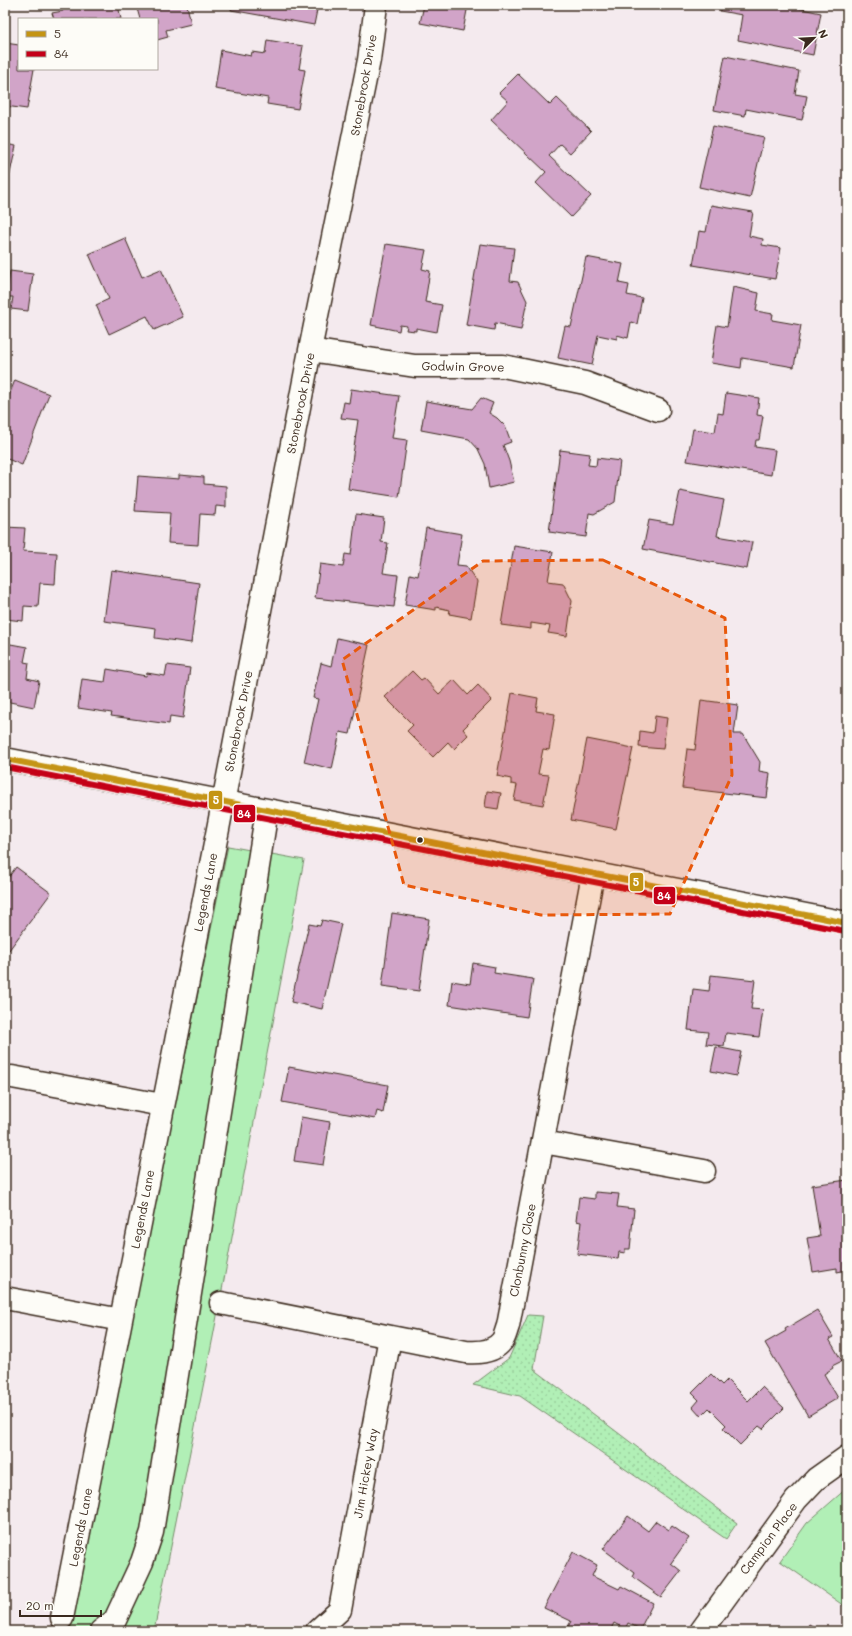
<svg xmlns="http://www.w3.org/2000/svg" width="852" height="1636" font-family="Mali,sans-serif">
  <defs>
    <pattern id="grass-dots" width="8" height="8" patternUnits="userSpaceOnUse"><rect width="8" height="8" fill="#b1efb6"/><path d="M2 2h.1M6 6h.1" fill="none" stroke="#99cd9c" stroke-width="1.8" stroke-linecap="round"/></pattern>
  </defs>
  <rect width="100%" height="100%" fill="#f4eaee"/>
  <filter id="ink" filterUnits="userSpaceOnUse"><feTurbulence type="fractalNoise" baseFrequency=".025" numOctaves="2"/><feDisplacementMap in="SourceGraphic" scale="8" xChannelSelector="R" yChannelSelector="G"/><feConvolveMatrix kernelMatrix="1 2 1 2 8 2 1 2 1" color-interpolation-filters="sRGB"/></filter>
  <g filter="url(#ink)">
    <path fill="url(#grass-dots)" stroke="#768c6a" d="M 528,1315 L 543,1316 L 534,1369 L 737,1523 L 726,1539 L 520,1396 L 473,1385 L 509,1358 Z"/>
    <path fill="#b1efb6" stroke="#768c6a" d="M 228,846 L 304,860 L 213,1337 L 154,1631 L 68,1631 Z
      M 847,1488 L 847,1608 L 780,1561 L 807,1523 Z"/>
    <path fill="#d1a4c8" stroke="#3b2a1e" d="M 62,5 L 118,5 L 121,19 L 54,19 L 52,13 L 63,11 Z
      M 136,5 L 187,5 L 191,24 L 166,30 L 168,37 L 157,40 L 157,19 L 140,19 Z
      M 232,5 L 318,5 L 314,25 L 231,10 Z
      M 424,5 L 468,5 L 463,31 L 420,23 Z
      M 721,5 L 783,5 L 821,13 L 813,55 L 738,40 L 742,15 L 720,11 Z
      M 267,40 L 303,46 L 299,69 L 305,70 L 298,109 L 267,104 L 268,98 L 215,89 L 221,50 L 251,56 L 252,52 L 265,54 Z
      M 5,43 L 19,45 L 19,69 L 34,69 L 27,109 L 5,106 Z
      M 725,56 L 799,71 L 795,94 L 807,96 L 802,120 L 746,109 L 745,116 L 714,110 Z
      M 518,74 L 550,105 L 557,98 L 591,131 L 570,153 L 560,144 L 549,156 L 591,196 L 571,217 L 536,183 L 546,172 L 491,120 L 508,101 L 499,93 Z
      M 713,126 L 764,137 L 750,198 L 699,187 Z
      M 5,144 L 16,146 L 9,178 L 5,177 Z
      M 711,205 L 753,212 L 749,236 L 763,239 L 762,245 L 781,248 L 775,279 L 693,265 L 699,231 L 706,232 Z
      M 125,238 L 142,277 L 161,269 L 183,317 L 154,330 L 147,316 L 109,334 L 96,305 L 109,299 L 89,254 Z
      M 386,244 L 426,250 L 422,269 L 430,271 L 425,302 L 442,305 L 437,332 L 416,328 L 416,331 L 406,330 L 407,326 L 400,325 L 399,331 L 371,325 Z
      M 480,244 L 514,248 L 510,281 L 518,282 L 527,301 L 521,330 L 505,327 L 505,325 L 495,323 L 494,330 L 466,325 Z
      M 586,257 L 623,264 L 619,283 L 629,285 L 627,295 L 642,298 L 637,324 L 631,322 L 628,338 L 617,335 L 617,339 L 598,335 L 592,365 L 558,358 L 565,326 L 571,327 Z
      M 10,271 L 33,274 L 28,311 L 11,309 L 13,297 L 6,297 Z
      M 733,287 L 759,293 L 756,311 L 773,314 L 772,320 L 801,325 L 794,367 L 742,358 L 741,368 L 711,363 L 717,325 L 727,327 Z
      M 15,380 L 49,394 L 22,465 L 5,458 L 5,406 Z
      M 351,389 L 399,396 L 392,438 L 407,440 L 399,497 L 348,489 L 358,420 L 341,418 L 344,402 L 349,403 Z
      M 726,393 L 759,398 L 757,415 L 763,416 L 759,440 L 756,440 L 755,447 L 775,450 L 771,475 L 687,461 L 693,429 L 715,432 L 718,413 L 723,414 Z
      M 481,398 L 493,403 L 489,413 L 497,418 L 505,426 L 511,442 L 503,445 L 509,461 L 514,482 L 489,488 L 485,464 L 478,449 L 469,439 L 421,430 L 426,401 L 472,409 Z
      M 560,450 L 590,454 L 588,465 L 596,466 L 597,458 L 620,461 L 615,502 L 594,514 L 589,513 L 586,537 L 549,532 Z
      M 179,475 L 204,477 L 204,484 L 226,486 L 226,507 L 216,506 L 215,515 L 200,514 L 198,545 L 168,543 L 170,513 L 135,511 L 138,476 L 179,479 Z
      M 680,491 L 724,500 L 717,536 L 752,542 L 747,569 L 643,549 L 649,520 L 673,524 Z
      M 356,514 L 384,518 L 381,542 L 388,543 L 383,573 L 398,575 L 394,607 L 315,598 L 320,564 L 343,567 L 345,554 L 351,555 Z
      M 5,527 L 25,528 L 23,551 L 57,553 L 55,584 L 40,583 L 38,607 L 24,606 L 23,621 L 5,619 Z
      M 426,528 L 462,534 L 457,565 L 466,566 L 477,582 L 471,618 L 449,614 L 450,610 L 436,607 L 436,610 L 405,605 L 410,574 L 418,576 Z
      M 514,546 L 553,552 L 548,581 L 563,583 L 572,601 L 567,636 L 548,633 L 550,626 L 531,623 L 531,629 L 501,625 Z
      M 111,570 L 199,583 L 191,643 L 155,638 L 156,628 L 104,621 Z
      M 337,638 L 369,645 L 350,734 L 340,732 L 332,769 L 304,762 L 318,699 L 313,698 L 321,663 L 331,666 Z
      M 5,643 L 27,647 L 24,662 L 29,663 L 27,678 L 39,681 L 34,707 L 5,701 Z
      M 167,665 L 190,668 L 183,718 L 170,716 L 169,724 L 111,716 L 112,713 L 78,708 L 82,679 L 105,682 L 107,669 L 146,676 L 147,673 L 165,676 Z
      M 412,671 L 421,680 L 424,678 L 439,694 L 454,680 L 468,695 L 478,685 L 492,700 L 463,729 L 468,735 L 454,749 L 448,742 L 433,757 L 407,731 L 413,725 L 385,697 Z
      M 512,693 L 538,698 L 536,711 L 555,714 L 549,750 L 543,749 L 538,774 L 549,775 L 543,805 L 514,800 L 517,785 L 511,784 L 511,779 L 497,776 Z
      M 701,700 L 738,705 L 734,734 L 743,734 L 760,762 L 759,771 L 770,773 L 767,798 L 682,788 L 687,749 L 695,750 Z
      M 655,716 L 667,718 L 663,749 L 639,747 L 640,731 L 653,733 Z
      M 587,739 L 633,748 L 616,829 L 571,820 Z
      M 487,791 L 501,793 L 498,809 L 485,807 Z
      M 16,867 L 51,893 L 9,950 L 5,947 L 5,882 Z
      M 392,913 L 429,919 L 419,991 L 382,986 Z
      M 322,920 L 341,924 L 322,1009 L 291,1002 L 309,924 L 320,926 Z
      M 473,963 L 495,967 L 494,973 L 533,979 L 527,1017 L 449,1005 L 452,981 L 470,984 Z
      M 711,975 L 755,980 L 751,1009 L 763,1010 L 759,1037 L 726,1033 L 724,1046 L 706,1044 L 708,1032 L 688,1030 L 693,989 L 709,991 Z
      M 716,1047 L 741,1052 L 736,1076 L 711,1071 Z
      M 289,1067 L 388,1085 L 383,1113 L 377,1111 L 375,1119 L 282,1102 Z
      M 301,1117 L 330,1122 L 323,1165 L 294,1161 Z
      M 847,1180 L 847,1270 L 837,1272 L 837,1268 L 813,1272 L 807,1238 L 820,1236 L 812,1185 Z
      M 595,1192 L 619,1194 L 617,1207 L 634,1209 L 630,1249 L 625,1249 L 625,1253 L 619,1252 L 618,1259 L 577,1254 L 581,1222 L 576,1221 L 579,1197 L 595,1199 Z
      M 817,1310 L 833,1337 L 829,1339 L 842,1361 L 832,1366 L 833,1368 L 824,1374 L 838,1398 L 808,1416 L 765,1343 L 786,1331 L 785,1329 Z
      M 711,1374 L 722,1385 L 727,1380 L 748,1401 L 762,1387 L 784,1408 L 763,1429 L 759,1426 L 740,1445 L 723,1428 L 726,1425 L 709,1408 L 701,1416 L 693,1407 L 699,1400 L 692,1393 Z
      M 628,1516 L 648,1531 L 656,1521 L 669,1530 L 672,1526 L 689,1538 L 671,1563 L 681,1571 L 661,1597 L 633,1577 L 635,1573 L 603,1549 Z
      M 573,1552 L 597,1565 L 592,1576 L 619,1589 L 621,1586 L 653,1603 L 640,1629 L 628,1623 L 625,1629 L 614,1623 L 610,1631 L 566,1631 L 571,1621 L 544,1608 Z
      M 809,1624 L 822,1631 L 805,1631 Z"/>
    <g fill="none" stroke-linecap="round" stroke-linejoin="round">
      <g stroke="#3b2a1e" stroke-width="25">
        <path id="minor" d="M 310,350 L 415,366 L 503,366 L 585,383 L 658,410
          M 5,759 L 847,923
          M 12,1077 L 162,1105
          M 543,1142 L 704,1171
          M 5,1298 L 121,1320
          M 221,1303 L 466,1352 C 479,1353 494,1352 502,1341 C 505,1337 506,1331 508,1326 L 593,874
          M 62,1618 L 218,829 L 310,350 L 369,60 L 376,5
          M 101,1631 L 115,1620 L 142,1562 L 152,1532 L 267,810
          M 317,1631 L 340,1610 L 390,1337
          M 701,1631 L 796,1500 L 816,1479 L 847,1457"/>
      </g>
      <use href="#minor" stroke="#fdfcf7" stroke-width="22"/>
      <g stroke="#fdfcf7" stroke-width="9">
        <path id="bus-1" d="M 5,759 L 847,923"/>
      </g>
      <g stroke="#fdfcf7" stroke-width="9">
        <path id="bus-2" d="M 5,767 L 845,931"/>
      </g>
      <use href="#bus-1" stroke="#c49413" stroke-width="6"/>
      <use href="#bus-2" stroke="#c40019" stroke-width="6"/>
    </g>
  </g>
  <path fill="#e8590c" fill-opacity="0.2" stroke="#e8590c" stroke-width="3" stroke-dasharray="8 5" stroke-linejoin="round" d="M 603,560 L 725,618 L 732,775 L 670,914 L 541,915 L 404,885 L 342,660 L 483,561 Z"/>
  <circle fill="#3b2a1e" stroke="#fdfcf7" stroke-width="1.5" cx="420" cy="840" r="3.5"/>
  <g text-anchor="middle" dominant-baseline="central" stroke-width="4" stroke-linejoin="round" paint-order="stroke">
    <g font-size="12" fill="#3b2a1e" stroke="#fdfcf7">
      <text transform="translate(363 85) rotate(-80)">Stonebrook Drive</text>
      <text transform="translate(463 366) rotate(1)">Godwin Grove</text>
      <text transform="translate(300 403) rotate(-79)">Stonebrook Drive</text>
      <text transform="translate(238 721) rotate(-79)">Stonebrook Drive</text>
      <text transform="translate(205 892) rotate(-79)">Legends Lane</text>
      <text transform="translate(142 1209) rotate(-79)">Legends Lane</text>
      <text transform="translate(522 1250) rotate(-79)">Clonbunny Close</text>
      <text transform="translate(365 1473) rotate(-80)">Jim Hickey Way</text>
      <text transform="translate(80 1527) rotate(-79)">Legends Lane</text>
      <text transform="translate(768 1538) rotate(-53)">Campion Place</text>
    </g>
  </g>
  <g stroke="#fdfcf7" stroke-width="1.5">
    <rect x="208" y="790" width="15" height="20" rx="4" fill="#c49413"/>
    <rect x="233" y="804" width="23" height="19" rx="4" fill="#c40019"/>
    <rect x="629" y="872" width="15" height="20" rx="4" fill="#c49413"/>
    <rect x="653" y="886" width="23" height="19" rx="4" fill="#c40019"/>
  </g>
  <g font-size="11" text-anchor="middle" font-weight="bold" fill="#fff">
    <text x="216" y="804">5</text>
    <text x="244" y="818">84</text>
    <text x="636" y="886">5</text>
    <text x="664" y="900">84</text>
  </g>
  <rect width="852" height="1636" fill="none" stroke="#fdfcf7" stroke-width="20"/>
  <rect x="10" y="10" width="832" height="1616" fill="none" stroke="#3b2a1e" stroke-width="1.5" filter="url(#ink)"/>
  <rect x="18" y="18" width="140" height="52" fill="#fdfcf7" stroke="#afa8a0"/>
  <rect x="26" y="31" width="20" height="6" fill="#c49413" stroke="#afa8a0"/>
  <text x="54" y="38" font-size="12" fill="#3b2a1e">5</text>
  <rect x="26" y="51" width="20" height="6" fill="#c40019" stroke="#afa8a0"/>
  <text x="54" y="58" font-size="12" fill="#3b2a1e">84</text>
  <g transform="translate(814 38) rotate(66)" stroke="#fdfcf7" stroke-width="3" paint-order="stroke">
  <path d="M0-3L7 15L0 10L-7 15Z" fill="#3b2a1e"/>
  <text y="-6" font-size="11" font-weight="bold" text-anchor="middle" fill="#3b2a1e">N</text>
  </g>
  <path d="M20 1610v6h81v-6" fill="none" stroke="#3b2a1e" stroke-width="2"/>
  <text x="26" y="1610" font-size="12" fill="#3b2a1e" stroke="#fdfcf7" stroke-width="3" paint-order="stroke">20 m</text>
</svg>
